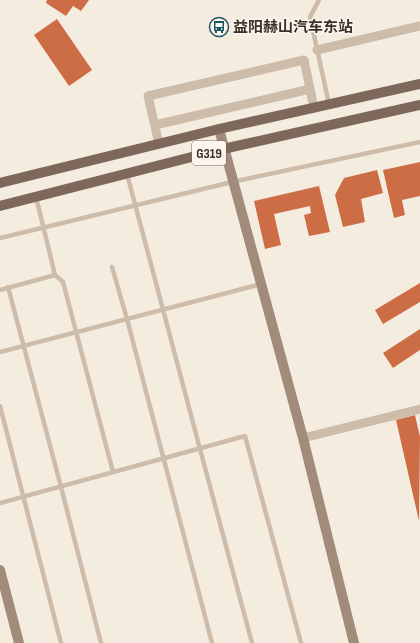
<svg xmlns="http://www.w3.org/2000/svg" width="420" height="643" font-family="'Sofia Sans Condensed','Noto Sans SC',sans-serif">
  <rect width="100%" height="100%" fill="#f5ece0"/>
  <path fill="#cc6d46" d="M 47,0 L 89,0 L 81,11 L 73,6 L 66,16 L 46,3 Z
    M 57,19 L 92,70 L 69,86 L 34,35 Z
    M 420,162 L 420,196 L 402,200 L 405,215 L 394,218 L 383,170 Z
    M 377,170 L 383,193 L 361,199 L 365,222 L 343,227 L 335,195 L 344,178 Z
    M 319,186 L 330,232 L 309,236 L 304,215 L 311,213 L 310,206 L 274,214 L 281,245 L 265,249 L 254,201 Z
    M 420,283 L 420,302 L 383,324 L 375,310 Z
    M 420,329 L 420,350 L 393,368 L 383,353 Z
    M 415,415 L 420,437 L 419,521 L 396,420 Z"/>
  <g fill="none" stroke-linecap="round" stroke-linejoin="round">
    <path stroke="#cebcaa" stroke-width="4.5" d="M 319,0 L 310,17 L 329,104
      M 127,174 L 200,449 L 252,643
      M 36,197 L 55,275
      M 0,238 L 232,182 L 420,142
      M 112,267 L 127,319 L 212,643
      M 8,287 L 61,487 L 101,643
      M 0,290 L 55,275 L 63,282 L 113,472
      M 0,352 L 261,284
      M 0,406 L 61,643
      M 0,503 L 245,436 L 301,643"/>
    <path stroke="#cebcaa" stroke-width="9" d="M 317,50 L 420,26
      M 155,125 L 310,89
      M 159,144 L 148,96 L 304,60 L 314,108
      M 303,438 L 420,409"/>
    <path stroke="#a28b7b" stroke-width="10" d="M 219,129 L 303,438 L 354,643
      M 0,570 L 19,643"/>
    <path stroke="#7e685b" stroke-width="10" d="M 0,183 L 219,129 L 420,84
      M 0,206 L 223,149 L 420,105"/>
  </g>
  <defs>
    <g id="bus-ring" transform="scale(1)"><circle r="9.5" fill="#fbf5ed" stroke="#1d5860" stroke-width="1.5"/><path d="M-5-6H5V4H4V6H2V4H-2V6H-4V4H-5ZM-3.5-4V0h7V-4ZM-3.5 1.2v1.5H-2V1.2ZM2 1.2v1.5H3.5V1.2Z" fill="#1d5860"/></g>
  </defs>
  <g fill-rule="evenodd">
    <use href="#bus-ring" x="219" y="27"/>
  </g>
  <g text-anchor="middle" dominant-baseline="central" stroke-width="3" stroke-linejoin="round" paint-order="stroke">
    <rect fill="#fbf5ed" stroke="#756b64" stroke-width="1" x="192" y="141" width="34" height="24" rx="3"/>
    <g font-size="14" font-weight="bold" fill="#3b302a">
      <text x="209" y="153">G319</text>
    </g>
    <g font-size="15" font-weight="bold" fill="#3b302a" stroke="#fbf5ed" text-anchor="start">
      <text x="233" y="27">益阳赫山汽车东站</text>
    </g>
  </g>
</svg>
